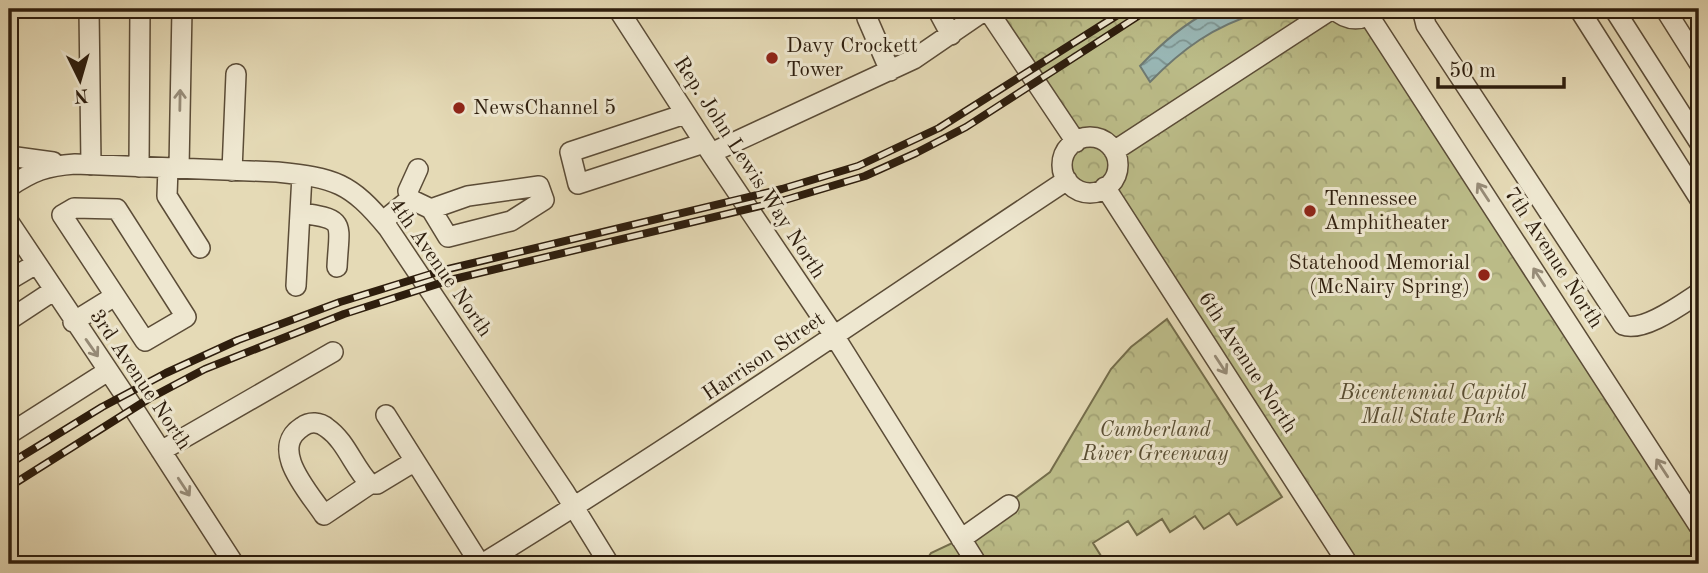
<svg xmlns="http://www.w3.org/2000/svg" width="1708" height="573" font-family="'Old Standard TT',serif">
  <defs>
    <pattern id="park-crowns" width="20" height="18" patternUnits="userSpaceOnUse" patternTransform="scale(1.75)"><rect width="20" height="18" fill="#bcbd89"/><path d="M2 6a3 3 0 1 1 6 0M12 15a3 3 0 1 1 6 0" fill="none" stroke="#a2a275"/></pattern>
    <pattern id="water-waves" width="16" height="10" patternUnits="userSpaceOnUse" patternTransform="scale(1.75)"><rect width="16" height="10" fill="#99b8b7"/><path d="M0 5q4-4 8 0t8 0" fill="none" stroke="#7d9593"/></pattern>
  </defs>
  <rect width="100%" height="100%" fill="#e5dab6"/>
  <filter id="stains"><feTurbulence type="fractalNoise" baseFrequency=".00286" numOctaves="4"/><feColorMatrix values="0 0 0 0 .2 0 0 0 0 .09 0 0 0 0 .02 0 0 0 .5 -.17"/></filter>
  <radialGradient id="worn" r=".72"><stop offset=".6" stop-color="#630" stop-opacity="0"/><stop offset="1" stop-color="#630" stop-opacity=".3"/></radialGradient>
  <path fill="url(#park-crowns)" stroke="#746d4b" stroke-width="2" d="M 987,9 L 1377,9 L 1372,14 L 1699,526 L 1699,564 L 1348,564 L 1098,191 C 1071,195 1053,171 1069,148 Z
    M 1167,319 L 1282,497 L 1237,525 L 1229,513 L 1204,529 L 1195,516 L 1170,532 L 1162,519 L 1137,535 L 1128,521 L 1093,543 L 1106,564 L 924,564 L 931,553 L 961,539 L 1050,472 L 1111,369 L 1131,347 Z"/>
  <path fill="url(#water-waves)" stroke="#6e7a73" stroke-width="2" d="M 1213,9 L 1257,9 L 1258,13 C 1214,26 1182,49 1150,82 L 1140,66 C 1163,42 1184,24 1213,9 Z"/>
  <g fill="none" stroke-linecap="round" stroke-linejoin="round">
    <g stroke="#5b4c37" stroke-width="22">
      <path id="minor" d="M 89,9 L 91,165
        M 618,9 L 711,153 L 835,337 L 977,564
        M 871,9 L 867,18 L 890,71
        M 937,9 L 951,35
        M 987,9 L 1076,142
        M 1334,9 C 1347,22 1364,22 1377,9
        M 1422,9 L 1426,25 L 1623,325 C 1643,333 1682,304 1699,293
        M 1579,9 L 1699,198
        M 1614,9 L 1699,142
        M 1665,9 L 1699,63
        M 1369,16 L 1699,526
        M 685,114 L 570,152 L 578,184 L 704,143
        M1062 165a28 28 0 1 1 56 0a28 28 0 1 1-56 0Z
        M 1114,151 L 1332,9
        M 711,153 L 914,59 L 987,9
        M 9,156 L 53,162
        M 139,167 L 140,9
        M 168,168 L 167,196 L 200,248
        M 179,168 L 182,9
        M 232,171 L 236,74
        M 9,187 C 33,171 46,166 75,164 L 277,172 C 335,178 350,182 388,228 L 564,491 L 609,564
        M 1105,187 L 1348,564
        M 410,199 L 408,191 L 418,169
        M 74,208 L 117,209 L 186,317 L 145,341 L 62,215 Z
        M 300,213 C 348,219 339,223 337,267
        M 383,221 L 410,199 L 431,209 L 448,237 L 511,221 L 544,200 L 539,186 L 468,196 L 431,209
        M 9,222 L 134,409 L 234,564
        M 9,280 L 36,264
        M 296,286 L 302,175
        M 9,320 L 53,291
        M 73,322 L 115,296
        M 386,415 L 480,564
        M 9,434 L 108,371
        M 161,451 L 333,352
        M 370,484 L 324,515 C 309,492 268,449 302,427 C 310,421 320,422 327,428 C 346,441 354,468 370,484 L 377,484 L 415,461
        M 961,539 L 1009,505
        M 482,564 C 681,442 872,309 1067,180"/>
    </g>
    <use href="#minor" stroke="#eee7d0" stroke-width="19"/>
    <g stroke="#2d1d0d" stroke-width="8">
      <path id="rail" d="M 9,464 L 102,407 L 166,373 L 238,340 L 340,302 L 444,270 L 782,189 L 858,166 L 939,128 L 1127,9
        M 9,487 L 150,398 L 205,369 L 344,314 L 450,280 L 785,200 L 865,176 L 916,153 L 966,127 L 1149,9"/>
    </g>
    <use href="#rail" stroke="#eee7d0" stroke-width="5" stroke-dasharray="16" stroke-linecap="butt"/>
  </g>
  <defs><path id="oneway-shaft" d="M-6 0H5M1.5-3L5.5 0L1.5 3" fill="none" stroke-width="1.6" stroke-linecap="round" stroke-linejoin="round" transform="scale(1.75)"/></defs>
  <g stroke="#978c78">
    <use href="#oneway-shaft" transform="translate(180 100) rotate(-89)"/>
    <use href="#oneway-shaft" transform="translate(1483 192) rotate(-123)"/>
    <use href="#oneway-shaft" transform="translate(1539 277) rotate(-123)"/>
    <use href="#oneway-shaft" transform="translate(92 348) rotate(55)"/>
    <use href="#oneway-shaft" transform="translate(1221 365) rotate(57)"/>
    <use href="#oneway-shaft" transform="translate(1662 468) rotate(-123)"/>
    <use href="#oneway-shaft" transform="translate(184 487) rotate(57)"/>
  </g>
  <g fill="#8f2418" stroke="#eee7d0" stroke-width="2.5">
    <circle cx="772" cy="58" r="7"/>
    <circle cx="459" cy="108" r="7"/>
    <circle cx="1310" cy="211" r="7"/>
    <circle cx="1484" cy="275" r="7"/>
  </g>
  <g text-anchor="middle" dominant-baseline="central" stroke-width="6" stroke-linejoin="round" paint-order="stroke">
    <g font-size="21" fill="#2d1d0d" stroke="#eee7d0" text-anchor="start">
      <text x="786" y="46">Davy Crockett<tspan x="786" dy="24">Tower</tspan></text>
      <text x="473" y="108">NewsChannel 5</text>
      <text x="1324" y="199">Tennessee<tspan x="1324" dy="24">Amphitheater</tspan></text>
      <text x="1470" y="263" text-anchor="end">Statehood Memorial<tspan x="1470" dy="24">(McNairy Spring)</tspan></text>
    </g>
    <g font-size="21" fill="#2d1d0d" stroke="#eee7d0">
      <text transform="translate(749 168) rotate(57)">Rep. John Lewis Way North</text>
      <text transform="translate(1553 258) rotate(57)">7th Avenue North</text>
      <text transform="translate(440 268) rotate(55)">4th Avenue North</text>
      <text transform="translate(764 357) rotate(-34)">Harrison Street</text>
      <text transform="translate(1247 363) rotate(57)">6th Avenue North</text>
      <text transform="translate(140 380) rotate(56)">3rd Avenue North</text>
    </g>
    <g font-size="21" font-style="italic" fill="#584d32" stroke="#eee7d0">
      <text x="1433" y="393">Bicentennial Capitol<tspan x="1433" dy="24">Mall State Park</tspan></text>
      <text x="1155" y="430">Cumberland<tspan x="1155" dy="24">River Greenway</tspan></text>
    </g>
  </g>
  <rect width="1708" height="573" fill="none" stroke="#e5dab6" stroke-width="35"/>
  <rect x="10" y="10" width="1687" height="552" fill="none" stroke="#2d1d0d" stroke-width="3.5"/>
  <rect x="18" y="18" width="1673" height="538" fill="none" stroke="#2d1d0d" stroke-width="2"/>
  <g transform="translate(80 80) rotate(175)" stroke="#eee7d0" stroke-width="5" paint-order="stroke">
  <path d="M0-5L12 26L0 18L-12 26Z" fill="#2d1d0d"/>
  <text y="-10" font-size="19" font-weight="bold" text-anchor="middle" fill="#2d1d0d">N</text>
  </g>
  <path d="M1438 77v10h126v-10" fill="none" stroke="#2d1d0d" stroke-width="3.5"/>
  <text x="1449" y="77" font-size="21" fill="#2d1d0d" stroke="#eee7d0" stroke-width="5" paint-order="stroke">50 m</text>
  <rect width="100%" height="100%" filter="url(#stains)"/>
  <rect width="100%" height="100%" fill="url(#worn)"/>
</svg>
